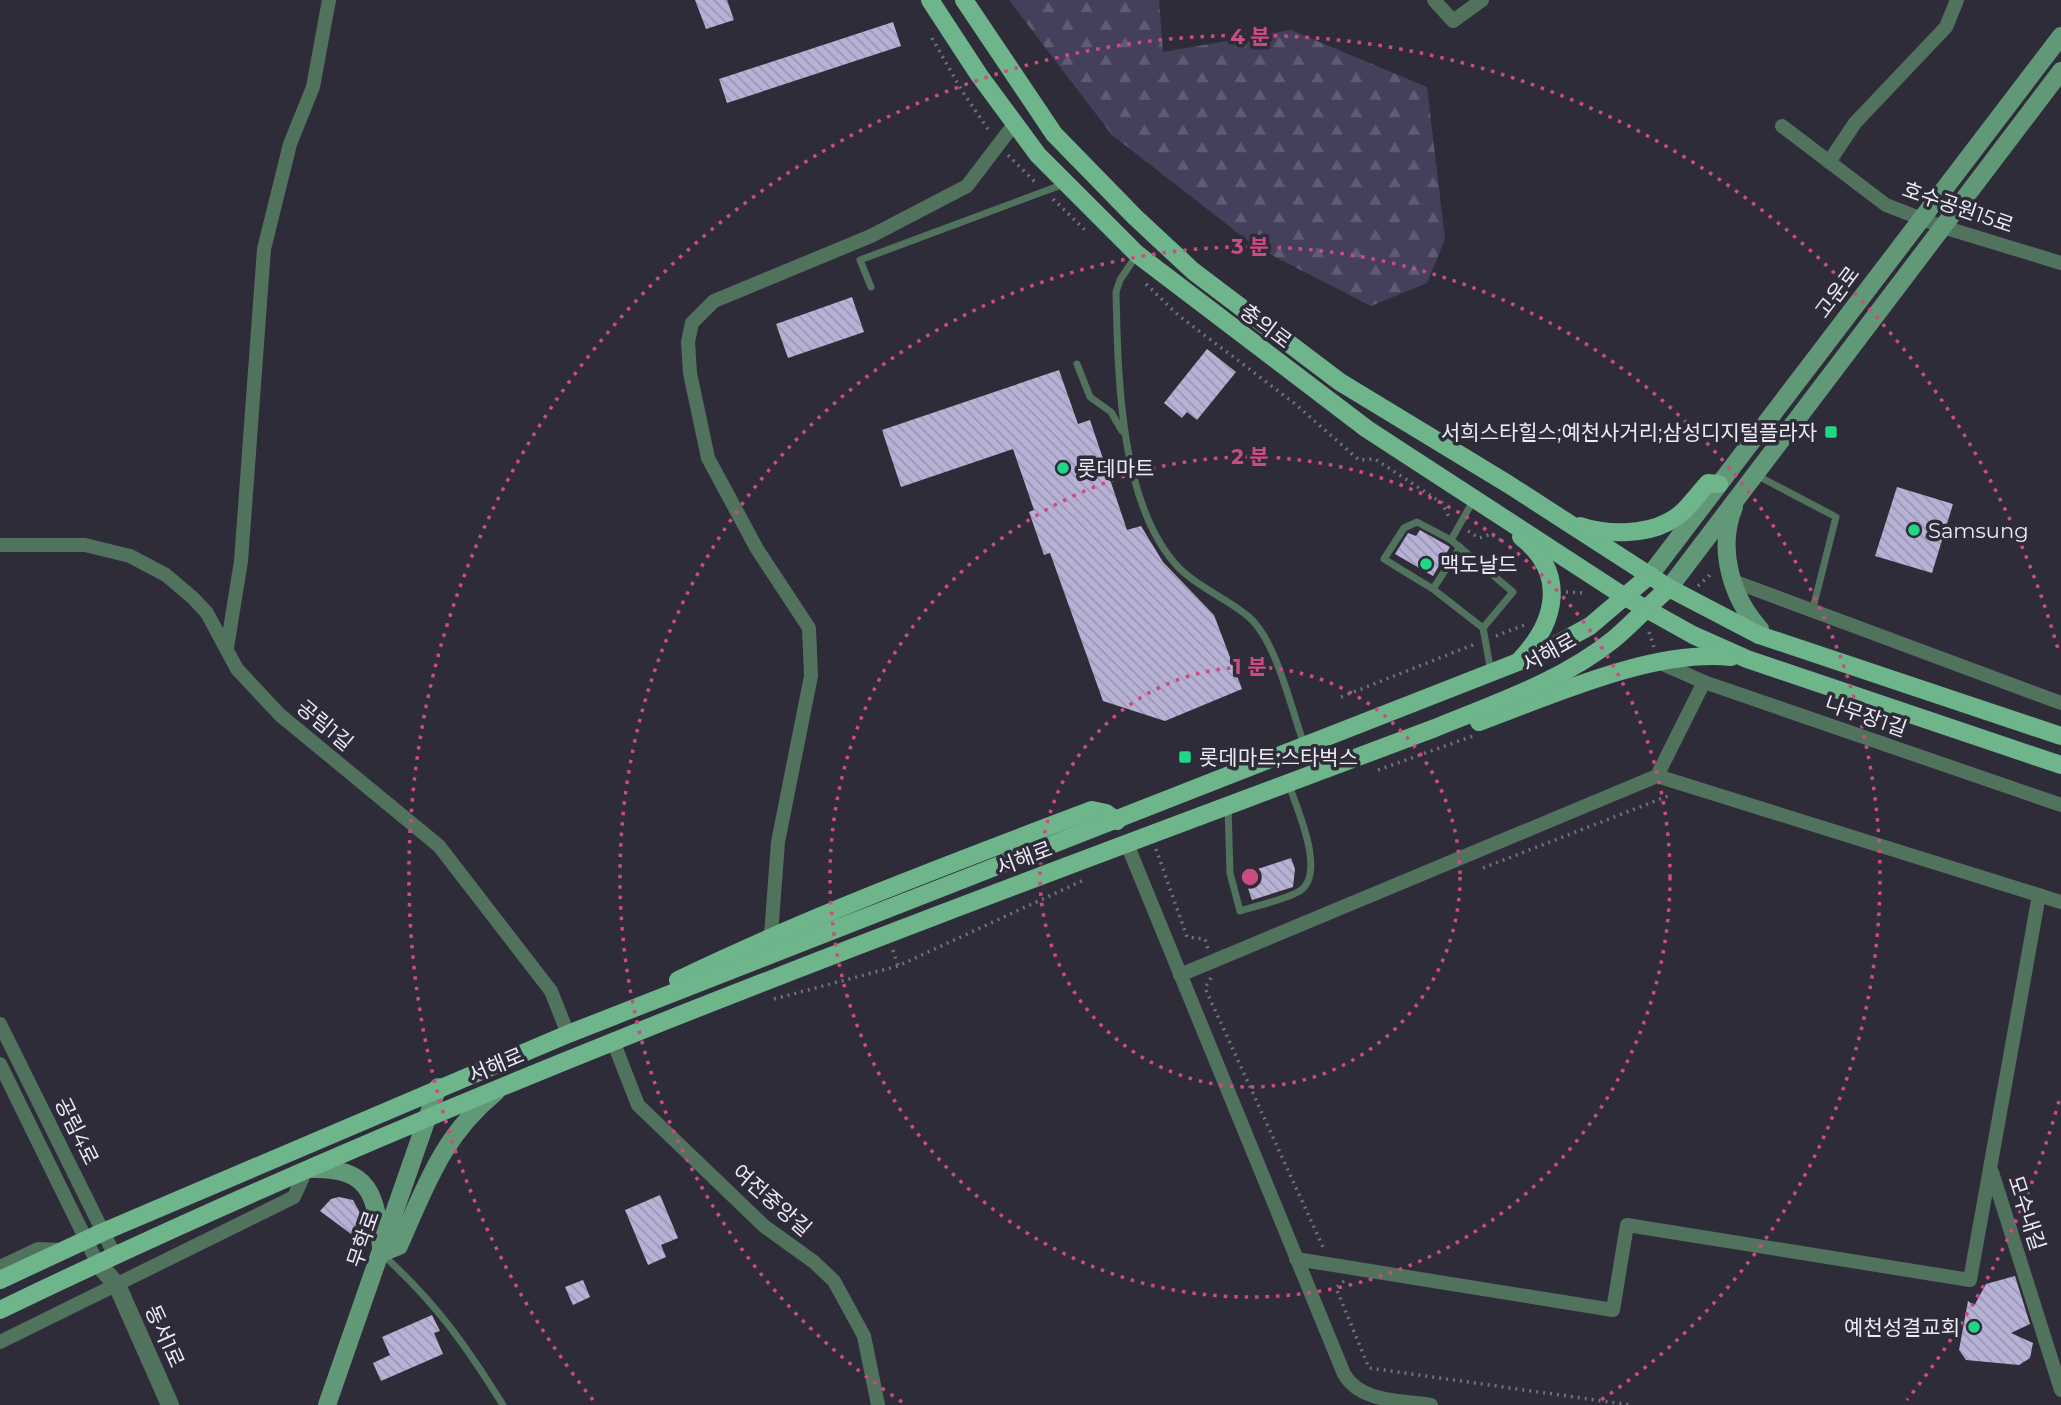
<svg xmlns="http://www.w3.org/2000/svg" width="2061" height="1405" font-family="Montserrat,'Noto Sans KR',sans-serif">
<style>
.forest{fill:url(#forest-firs)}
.building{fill:url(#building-back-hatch)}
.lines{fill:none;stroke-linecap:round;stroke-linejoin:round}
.path{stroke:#72707c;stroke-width:3.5;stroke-dasharray:2 5;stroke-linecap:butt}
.service{stroke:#51725d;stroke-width:7}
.minor{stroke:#51725d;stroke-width:14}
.tertiary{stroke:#51725d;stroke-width:18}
.secondary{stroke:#619877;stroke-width:18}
.primary{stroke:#6eb58b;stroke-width:18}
.ring{fill:none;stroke:#cc4c81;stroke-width:3.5;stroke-dasharray:3.5 7}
.poi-dot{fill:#1fd887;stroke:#2f2c3a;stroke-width:2.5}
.labels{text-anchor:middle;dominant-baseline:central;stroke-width:7;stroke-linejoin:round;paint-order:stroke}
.street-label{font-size:21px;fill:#ebe9f3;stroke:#2f2c3a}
.poi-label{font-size:21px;fill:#ebe9f3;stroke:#2f2c3a;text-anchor:start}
.centre{fill:#cc4c81;stroke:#2f2c3a;stroke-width:3.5}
.ring-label{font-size:21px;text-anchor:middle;font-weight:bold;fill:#cc4c81;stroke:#2f2c3a;stroke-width:7;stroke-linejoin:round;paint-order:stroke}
</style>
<defs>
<pattern id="forest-firs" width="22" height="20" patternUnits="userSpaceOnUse" patternTransform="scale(1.75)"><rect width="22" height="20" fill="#443f5a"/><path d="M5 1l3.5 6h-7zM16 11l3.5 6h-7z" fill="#5f5b72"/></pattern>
<pattern id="building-back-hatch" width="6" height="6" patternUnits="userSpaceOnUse" patternTransform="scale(1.75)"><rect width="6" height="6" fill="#b7b1d5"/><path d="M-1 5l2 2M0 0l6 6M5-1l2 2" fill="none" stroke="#9b96b2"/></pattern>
</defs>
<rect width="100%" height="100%" fill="#2f2c3a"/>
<path class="forest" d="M1009 0H1159L1163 52 1291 30 1427 87 1445 239 1427 283 1371 306 1256 247 1112 135Z"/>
<g class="building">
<path d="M695 0H727L734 20 706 29Z"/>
<path d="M893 22 901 46 727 103 719 79Z"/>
<path d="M852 297 864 332 788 358 776 324Z"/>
<path d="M1207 349 1236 372 1197 420 1187 412 1182 418 1164 403Z"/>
<path d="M1059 370 1078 424 1090 420 1127 530 1141 526 1163 562 1214 615 1242 689 1165 721 1103 701 1050 553 1044 555 1029 512 1034 510 1013 449 901 487 882 430Z"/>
<path d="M1897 487 1953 504 1932 573 1875 556Z"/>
<path d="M1420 530 1450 547 1433 576 1395 554 1408 533 1416 536Z"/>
<path d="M1291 858 1295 869 1293 887 1252 900 1243 874Z"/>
<path d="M660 1195 678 1238 661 1245 666 1257 648 1265 625 1210Z"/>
<path d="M339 1197 353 1200 360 1213 359 1220 351 1234 320 1211 331 1199Z"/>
<path d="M2015 1276 2030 1324 2011 1333 2033 1343 2030 1358 2019 1365 1966 1360 1959 1350 1968 1301 1974 1306 1986 1284Z"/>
<path d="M583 1280 590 1297 573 1305 565 1287Z"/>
<path d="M432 1315 440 1331 434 1333 443 1354 381 1381 373 1363 390 1355 382 1337Z"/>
</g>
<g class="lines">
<g class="path">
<path d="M932 38 962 91 990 132"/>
<path d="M1008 155 1037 184"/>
<path d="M1053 199 1085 230"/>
<path d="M1146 284 1178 315 1294 403 1359 460 1375 459 1442 503 1450 519"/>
<path d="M1468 531 1479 538 1491 534 1504 542"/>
<path d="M1698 586 1713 572"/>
<path d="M1566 592 1586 593"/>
<path d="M1649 632 1654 647"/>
<path d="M1496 636 1524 625"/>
<path d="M1341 697 1475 644"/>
<path d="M1378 770 1473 736"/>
<path d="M1156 849 1187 937 1205 939 1208 949"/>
<path d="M1483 868 1668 796"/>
<path d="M893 950 898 966"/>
<path d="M1211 978 1205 988 1323 1247"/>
<path d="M774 999 898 966 1086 879"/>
<path d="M1344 1281 1336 1288 1369 1368 1631 1405"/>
</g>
<g class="service">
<path d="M1136 256 1120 280 1116 292C1118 374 1119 505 1179 568 1199 588 1228 599 1249 617 1277 642 1291 709 1304 744"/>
<path d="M871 287 860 260 1064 184"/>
<path d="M1077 364 1090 397 1111 412 1122 431"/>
<path d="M1756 475 1836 517 1812 612"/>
<path d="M1417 522 1451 540 1513 592 1483 628 1433 589 1384 559 1404 528Z"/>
<path d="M1451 540 1473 501"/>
<path d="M1433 589 1460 547"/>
<path d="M1483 628 1491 672"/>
<path d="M1228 807 1230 873 1240 911C1258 905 1281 901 1298 892 1328 876 1297 809 1289 785"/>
<path d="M382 1254C435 1302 465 1344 503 1405"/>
</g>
<g class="minor">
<path d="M1434 0 1453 21 1482 0"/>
<path d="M1782 126 1886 205 1943 227 2061 263"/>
<path d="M1829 162 1855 123 1946 27 1957 0"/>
<path d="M0 545H85L130 556 166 575 193 598 207 613 237 669 280 715 439 846 551 991 568 1034"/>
<path d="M1733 581 2061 703"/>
<path d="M227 648 241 561 264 249 290 144 313 87 329 0"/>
<path d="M1658 662 1704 682 2061 805"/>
<path d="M1657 776 1704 682"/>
<path d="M1127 844 1344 1374C1361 1403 1401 1400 1431 1405"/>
<path d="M771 935 778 842 811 676 809 628 757 549 708 458 690 373 688 342 692 323 714 301 871 236 967 186 1015 123"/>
<path d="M1180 975 1657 776 2061 902"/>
<path d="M0 1024 115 1256"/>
<path d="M613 1041 638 1105 764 1226 814 1262 834 1281 864 1336 878 1405"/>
<path d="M0 1064 98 1264"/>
<path d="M1992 1172 2061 1390"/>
<path d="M1296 1259 1613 1310 1627 1225 1970 1280 2039 895"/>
<path d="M0 1267 38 1249 61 1250"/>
<path d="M0 1342 294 1197 307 1168"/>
</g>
<path class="tertiary" d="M98 1264 117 1285 170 1405"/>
<g class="secondary">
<path d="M1734 507C1717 548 1731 597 1760 629L1759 635"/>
<path d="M1650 575 2061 36"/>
<path d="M1669 588 2061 71"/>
<path d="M310 1169C370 1167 376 1194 381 1247"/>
<path d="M382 1253 399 1246C426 1185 443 1135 496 1092"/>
<path d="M327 1405 438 1087"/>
</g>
<g class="primary">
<path d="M930 0 979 75 1038 155 1137 254 1367 429 1625 597 1693 635 1747 659 2061 765"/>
<path d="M964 0 1054 134 1135 217 1193 271 1340 382 1508 484 1669 588 1759 635 2061 736"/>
<path d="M1580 526C1606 535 1644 535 1668 522 1685 514 1696 496 1708 483L1719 484"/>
<path d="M1520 660C1557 621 1567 573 1521 537"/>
<path d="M1479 722C1553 695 1653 649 1731 657"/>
<path d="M678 980C813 915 952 863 1092 810L1106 813 1117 821"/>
<path d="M0 1280 103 1232 568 1034 1541 653 1590 626 1650 575"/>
<path d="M0 1310C465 1085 952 910 1435 728 1496 703 1562 681 1614 639 1633 623 1650 604 1669 588"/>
</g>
</g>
<g class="ring">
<circle cx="1250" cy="877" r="210"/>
<circle cx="1250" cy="877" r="420"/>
<path d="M902 1402A630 630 0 1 1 1598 1402"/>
<path d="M2059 1101A840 840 0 0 1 1907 1400M593 1400A840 840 0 1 1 2059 653"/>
</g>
<g class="poi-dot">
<rect x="1824" y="425" width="14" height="14" rx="3.5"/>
<circle cx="1063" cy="468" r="7"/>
<circle cx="1914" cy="530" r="7"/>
<circle cx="1426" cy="564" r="7"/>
<rect x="1178" y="750" width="14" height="14" rx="3.5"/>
<circle cx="1974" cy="1327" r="7"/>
</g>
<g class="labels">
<g class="street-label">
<text transform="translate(1958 207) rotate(19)">호수공원15로</text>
<text transform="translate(1837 292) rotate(-53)">고운로</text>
<text transform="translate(1266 326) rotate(37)">충의로</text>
<text transform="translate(1549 652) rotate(-29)">서해로</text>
<text transform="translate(1866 716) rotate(19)">나무장1길</text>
<text transform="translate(325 725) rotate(40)">공림1길</text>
<text transform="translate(1024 858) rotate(-21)">서해로</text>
<text transform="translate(496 1065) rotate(-23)">서해로</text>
<text transform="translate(77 1131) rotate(64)">공림4로</text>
<text transform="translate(772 1200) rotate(41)">여전중앙길</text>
<text transform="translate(2027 1213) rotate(72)">모수내길</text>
<text transform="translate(363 1239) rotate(-71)">무학로</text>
<text transform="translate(165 1336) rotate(66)">동서1로</text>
</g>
<g class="poi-label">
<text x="1817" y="432" text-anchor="end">서희스타힐스;예천사거리;삼성디지털플라자</text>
<text x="1077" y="468">롯데마트</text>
<text x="1928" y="530">Samsung</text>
<text x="1440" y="564">맥도날드</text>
<text x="1199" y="757">롯데마트;스타벅스</text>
<text x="1960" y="1327" text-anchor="end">예천성결교회</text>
</g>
</g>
<circle cx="1250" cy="877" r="10" class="centre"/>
<g class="ring-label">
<text x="1250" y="44">4 분</text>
<text x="1250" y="254">3 분</text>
<text x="1250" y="464">2 분</text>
<text x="1250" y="674">1 분</text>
</g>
</svg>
